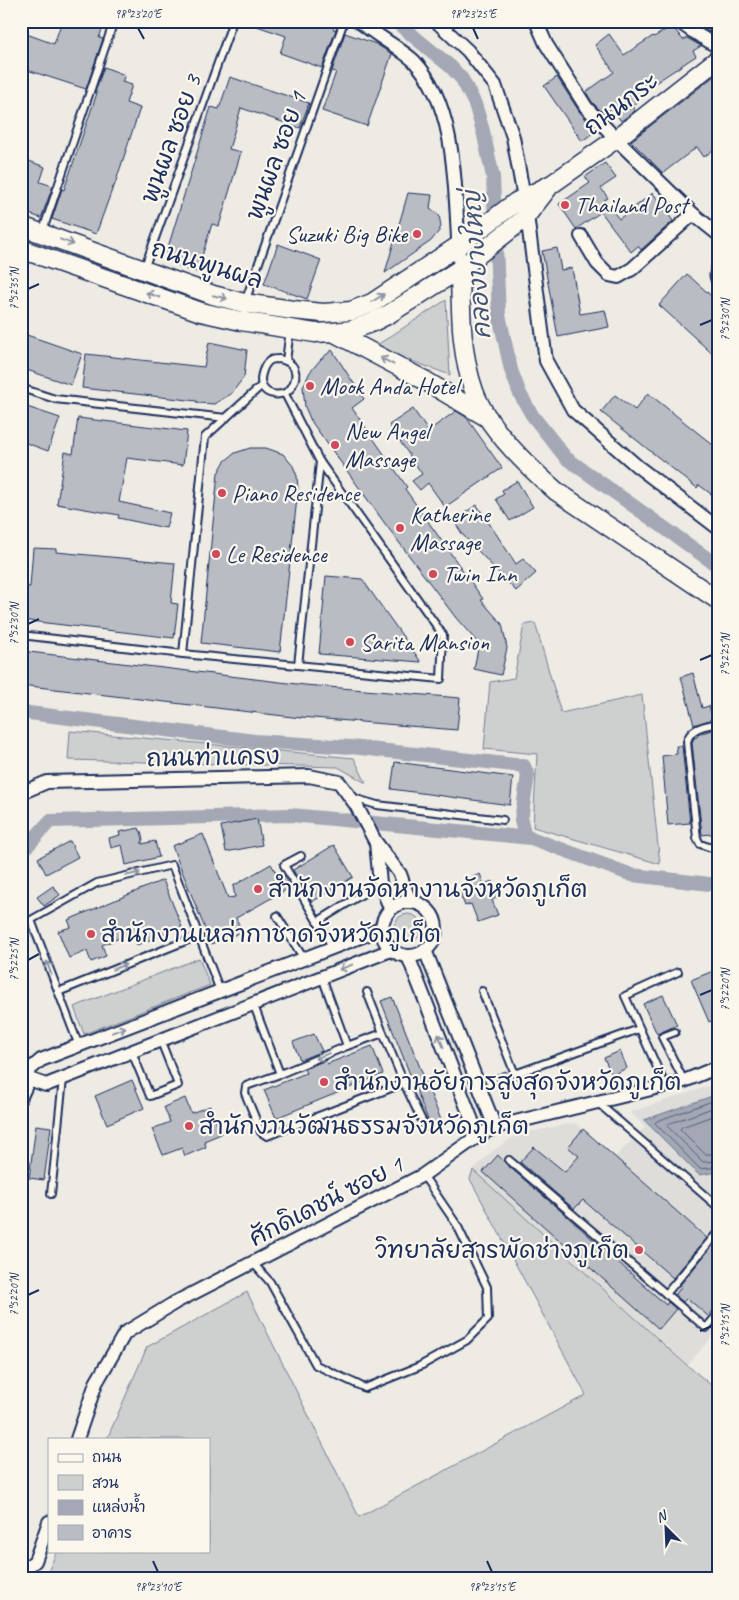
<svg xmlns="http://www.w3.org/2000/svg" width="739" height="1600" font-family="Caveat,'Playpen Sans Thai',sans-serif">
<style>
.built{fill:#deddda}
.green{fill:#cecfcf;stroke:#747f96}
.water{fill:#a3a8b4;stroke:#6d7892}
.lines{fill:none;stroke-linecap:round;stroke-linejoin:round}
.shore{stroke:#515f80;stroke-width:1}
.canal{stroke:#a3a8b4;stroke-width:14}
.building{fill:#b9bcc3;stroke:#1b2f5e}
.lane-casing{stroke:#1b2f5e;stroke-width:10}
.street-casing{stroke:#1b2f5e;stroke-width:16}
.secondary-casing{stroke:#1b2f5e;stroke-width:21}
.lane{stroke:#fbf7ec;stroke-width:6}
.street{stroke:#fbf7ec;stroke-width:12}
.secondary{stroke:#fbf7ec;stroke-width:18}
.oneway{stroke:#8b93a5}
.ticks{fill:none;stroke:#1b2f5e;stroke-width:2}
.poi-dot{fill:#d1495b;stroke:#fbf7ec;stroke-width:2}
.labels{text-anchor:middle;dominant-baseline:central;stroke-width:4.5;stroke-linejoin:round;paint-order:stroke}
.street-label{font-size:24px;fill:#1b2f5e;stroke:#fbf7ec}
.poi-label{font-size:24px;fill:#1b2f5e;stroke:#fbf7ec;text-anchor:start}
.water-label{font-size:25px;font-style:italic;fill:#445378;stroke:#fbf7ec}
.neatline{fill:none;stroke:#1b2f5e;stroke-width:2}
.ticks-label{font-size:12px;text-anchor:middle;fill:#1b2f5e}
</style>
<rect width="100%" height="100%" fill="#eeebe4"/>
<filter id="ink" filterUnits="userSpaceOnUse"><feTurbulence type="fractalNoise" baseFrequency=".02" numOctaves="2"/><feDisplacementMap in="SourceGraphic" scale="10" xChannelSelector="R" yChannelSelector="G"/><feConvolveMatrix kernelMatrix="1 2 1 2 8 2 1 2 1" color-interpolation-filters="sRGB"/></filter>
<g filter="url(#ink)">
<path class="built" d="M718 1083V1329L688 1365 473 1170 491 1152 518 1134 575 1123 615 1157 645 1127 630 1112Z"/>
<g class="green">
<path d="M446 300 450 375 374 347Z"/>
<path d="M535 623 561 713 642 695 660 864 533 827 537 754 484 749 490 682 514 678 524 625Z"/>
<path d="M70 731 354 758 366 783 338 767 68 760Z"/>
<circle cx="408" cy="928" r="14"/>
<path d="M199 958 210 985 84 1034 74 1007Z"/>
<path d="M473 1170 681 1360 718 1391V1579H45L57 1551H209V1439H107L147 1347 247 1292 359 1517 586 1395 470 1179Z"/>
</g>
<path class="water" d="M718 1094V1172L699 1175 644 1120Z"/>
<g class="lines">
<g class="shore">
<path d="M718 1099 657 1121 655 1123 700 1169 718 1167"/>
<path d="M718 1106 668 1124 667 1126 703 1162 718 1161"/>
<path d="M718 1114 682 1127 680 1129 705 1154H718"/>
</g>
<g class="canal">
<path d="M395 21 451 67 462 79 475 104 483 131 493 177 499 315 511 370 520 394 532 415 566 458 718 566"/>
<path d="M21 712 255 741 351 747 524 766 528 775 521 820 525 837"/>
<path d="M21 853 50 821 291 815 531 838 632 875 718 885"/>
</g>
</g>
<g class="building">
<path d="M62 21H105L99 38 103 39 86 89 21 68V32L54 44Z"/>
<path d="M249 21H336L333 29 336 30 322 68 280 53 286 36 248 23Z"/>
<path d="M714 21H718V35L716 36 703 28Z"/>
<path d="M672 26 683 40 687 38 701 46 693 51 696 56 646 89 649 92 632 106 635 111 621 121 612 108 604 114 592 102 586 92 614 72 595 45 609 34 624 55 653 36 654 37Z"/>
<path d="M345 33 376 44 392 54 367 126 322 111 336 72 332 71Z"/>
<path d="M104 67 125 75 122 82 132 85 126 103 140 108 114 187H113L96 234 52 219 62 189 64 190 97 93 95 92Z"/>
<path d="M718 73V146L704 157 697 147 663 173 631 141Z"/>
<path d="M230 77 309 103 300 128 241 108 229 149 241 152 219 226 212 224 197 272 179 267 182 259 166 254 211 107 219 109Z"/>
<path d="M557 77 579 111 596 131 582 141 544 86Z"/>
<path d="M21 158 45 167 40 182 53 186 41 218 21 211Z"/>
<path d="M605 163 616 178 601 188 608 198 604 200 619 219 653 193 673 221 641 250 638 246 631 252 601 212 576 229 559 204 590 183 585 177Z"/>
<path d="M408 193 432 195 430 208 439 215 441 226 439 231 431 241 385 273Z"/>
<path d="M278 244 321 260 307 299 264 284Z"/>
<path d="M557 248 561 270 572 268 580 314 605 310 609 327 558 337 542 251Z"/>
<path d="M687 274 718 302V359L659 305Z"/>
<path d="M21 333 82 354 71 385 21 368Z"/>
<path d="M209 342 247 350 244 377 231 394 214 404 197 403V401L82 388 86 354 204 367Z"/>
<path d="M332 350 364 399 352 408 407 487 405 489 483 599 481 600 502 624 507 648 501 675 474 669 479 644 456 618 386 525 311 421 305 407 303 387 310 372 321 359Z"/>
<path d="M648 393 718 449V499L699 485 697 488 601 412 615 395 635 410Z"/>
<path d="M21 405 60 418 48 451 21 441Z"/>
<path d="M413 409 428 431 456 411 466 417 502 468 445 507 428 483 420 490 412 481 422 474 389 425Z"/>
<path d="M78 418 187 431 183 465 127 458 119 502 170 513 166 528 118 518 119 515 57 504 65 452 73 454Z"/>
<path d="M250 448H266L283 454 293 466 297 476 298 489 280 652 201 643 218 473 225 461 235 453Z"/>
<path d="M517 481 533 507 510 521 496 499 504 494 502 490Z"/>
<path d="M477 505 516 564 523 559 536 573 516 591 463 535 453 520Z"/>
<path d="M33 548 56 549V552L175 563 171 603 178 604 174 638 21 620V586L30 587Z"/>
<path d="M326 576 362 579 421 662 319 654Z"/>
<path d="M21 651 305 685 460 698 457 730 301 717V718L21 685Z"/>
<path d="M693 673 702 708 709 706 713 719 694 725 681 677Z"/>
<path d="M716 729 718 736V833L702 835 692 743 694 738 697 737 698 734Z"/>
<path d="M676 746H682L690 823 668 825 662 756 677 754Z"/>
<path d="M395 762 513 777 510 805 391 789Z"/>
<path d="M257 819 262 845 226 852 221 826Z"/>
<path d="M139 828 140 831H141L143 840 142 841V844L155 841 159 857 126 865 122 845 111 848 109 838 120 835 119 832Z"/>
<path d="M203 834 228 898 235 897 233 886 271 864 279 878 284 875 291 887 236 918 242 932 211 944 172 846Z"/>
<path d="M70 841 78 857 46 874 38 858Z"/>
<path d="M334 845 353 877 312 902 293 870Z"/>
<path d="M480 874 484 884 492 881 498 897 492 900 498 915 478 922 471 904 465 906 459 891 469 887 466 880Z"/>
<path d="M163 880 182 927 137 945 132 933 102 945 106 956 91 962 87 951 69 958 58 931 71 927 68 920Z"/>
<path d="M53 886 60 895 44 906 37 897Z"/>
<path d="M718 969V1018L709 1022 691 980Z"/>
<path d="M663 995 677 1025 657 1034 643 1004Z"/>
<path d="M392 997 441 1120 430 1125 381 1001Z"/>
<path d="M314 1034 322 1051 300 1060 293 1042Z"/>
<path d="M372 1046 383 1074 276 1118 264 1090 306 1073 304 1069 326 1060 327 1064Z"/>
<path d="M620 1051 627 1068 612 1075 604 1058Z"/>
<path d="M506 1071 512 1087 501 1091 495 1075Z"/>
<path d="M132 1080 144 1108 107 1124 95 1096Z"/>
<path d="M185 1098 191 1113 210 1106 221 1134 204 1141 206 1147 185 1156 182 1148 163 1155 152 1129 170 1122 164 1107Z"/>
<path d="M36 1125 51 1127 44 1180 29 1178Z"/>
<path d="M583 1129 707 1238 673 1278 583 1200 574 1209 520 1162 534 1147 565 1172 579 1156 568 1147Z"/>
<path d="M498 1155 506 1164 568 1217 666 1305 668 1302 676 1309 659 1329 483 1172Z"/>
<path d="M714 1244 718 1247V1305L708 1316 687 1298 683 1302 675 1295 682 1286 680 1285Z"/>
</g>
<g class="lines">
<g class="lane-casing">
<g id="lane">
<path d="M42 233 114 21"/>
<path d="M718 263C712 271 712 278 718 286"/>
<path d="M144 269 233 21"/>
<path d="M245 302 344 21"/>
<path d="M279 359C295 362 300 373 291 388 284 397 266 397 262 385 259 378 264 363 271 360 273 359 277 359 279 359Z"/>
<path d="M286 361 290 330"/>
<path d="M21 388 55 399 226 418"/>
<path d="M21 635 183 654 441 679 443 635 320 462 285 394"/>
<path d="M183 654 205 437 262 385"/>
<path d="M298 665 320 462"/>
<path d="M718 723C705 726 690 727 687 742L697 838 700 844 718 850"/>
<path d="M353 798 377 805 503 820"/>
<path d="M301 856 284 865 333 948"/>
<path d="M277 916 304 959"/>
<path d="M317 922 380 883"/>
<path d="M482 991 515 1074 639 1029"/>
<path d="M58 992 198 936"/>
<path d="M367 992 383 1033"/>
<path d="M253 1003 280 1074 347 1046 322 977"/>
<path d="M675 1032 662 1037 684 1081"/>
<path d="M79 1046 31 920 97 883 172 865 220 991"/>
<path d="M347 1046 383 1033 404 1083"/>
<path d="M131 1050 150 1096 178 1085 160 1039"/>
<path d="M280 1074 246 1086 245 1093 261 1132 267 1136 404 1083 425 1127"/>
<path d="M665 1085 625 996 678 972"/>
<path d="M21 1103 32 1080"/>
<path d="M598 1103 718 1207"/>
<path d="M509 1160 706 1328 718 1314"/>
<path d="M51 1194 63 1079"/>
<path d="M253 1263 270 1282 316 1365 365 1388 420 1366 467 1340 488 1319 487 1287 457 1225 423 1175"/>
<path d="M666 1294 718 1232"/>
</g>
</g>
<g class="street-casing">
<g id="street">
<path d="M358 21C371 30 383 39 396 47 402 52 409 56 414 61 461 110 454 205 460 269"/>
<path d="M436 21 468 51 495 85 513 137 524 198"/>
<path d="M536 21 546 44 586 107 621 144 693 214 718 234"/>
<path d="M678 21 692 31 718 47"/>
<path d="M527 215 546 361 573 410 637 466 718 528"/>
<path d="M581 236 597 263 609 275 618 277 632 269 693 214"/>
<path d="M21 793 47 782 309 776 339 782 356 805 375 841 400 874 410 902"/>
<path d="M376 843 380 883 390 908"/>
<circle cx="409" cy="929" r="27"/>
<path d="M425 950 495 1127"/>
<path d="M408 956 478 1136"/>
<path d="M21 1073 32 1080 46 1085 391 950"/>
<path d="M27 1077 28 1071 41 1060 381 929"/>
<path d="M77 1439 96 1383 125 1333 176 1302 423 1175 478 1136 495 1127 684 1081 718 1067"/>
<path d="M21 1572 35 1561 49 1522"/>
</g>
</g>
<g class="secondary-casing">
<g id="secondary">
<path d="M21 226 213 295 244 303 293 310 323 313 351 311 372 303 458 246 516 202 552 184 616 139 718 59"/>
<path d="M21 249 201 312 241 321 315 333 333 332 352 330 373 322 389 314 460 269 520 222 527 215 548 188"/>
<path d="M460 269C461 309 460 352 474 391 487 428 527 466 556 491L718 600"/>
<path d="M333 332 424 380 488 418"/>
</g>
</g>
<use href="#lane" class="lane"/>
<use href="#street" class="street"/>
<use href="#secondary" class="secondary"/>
</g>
<defs><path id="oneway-shaft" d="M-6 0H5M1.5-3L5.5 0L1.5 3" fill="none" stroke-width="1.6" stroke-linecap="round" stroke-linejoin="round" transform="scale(1.25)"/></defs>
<g class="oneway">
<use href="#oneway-shaft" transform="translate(67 242) rotate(20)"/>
<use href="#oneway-shaft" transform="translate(153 295) rotate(-161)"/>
<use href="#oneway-shaft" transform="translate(220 297) rotate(14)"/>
<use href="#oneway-shaft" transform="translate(378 298) rotate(-32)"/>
<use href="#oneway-shaft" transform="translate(387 361) rotate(-152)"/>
<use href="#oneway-shaft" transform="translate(133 874) rotate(-13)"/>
<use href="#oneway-shaft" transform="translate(119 967) rotate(-22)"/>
<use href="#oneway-shaft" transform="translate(346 967) rotate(159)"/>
<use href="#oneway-shaft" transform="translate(49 968) rotate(-110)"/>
<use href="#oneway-shaft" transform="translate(119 1030) rotate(-21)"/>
<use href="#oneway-shaft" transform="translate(441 1041) rotate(-111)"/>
<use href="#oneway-shaft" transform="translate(322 1056) rotate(158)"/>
</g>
</g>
<path class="ticks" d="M138 28 144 39M473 28 478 39M28 289 39 284M700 325 712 320M28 624 39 619M700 660 712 655M28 960 39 954M700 995 712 990M28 1295 39 1290M700 1331 712 1326M153 1561 158 1572M487 1561 492 1572"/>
<g class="poi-dot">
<circle cx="565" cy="205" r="5"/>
<circle cx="417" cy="234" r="5"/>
<circle cx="310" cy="386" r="5"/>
<circle cx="335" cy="445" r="5"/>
<circle cx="222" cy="493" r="5"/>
<circle cx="400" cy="528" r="5"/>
<circle cx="216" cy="554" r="5"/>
<circle cx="433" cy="574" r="5"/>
<circle cx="350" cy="642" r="5"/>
<circle cx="258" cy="889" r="5"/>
<circle cx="91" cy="934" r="5"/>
<circle cx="324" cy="1082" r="5"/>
<circle cx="189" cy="1126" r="5"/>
<circle cx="639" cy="1250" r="5"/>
</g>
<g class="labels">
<g class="street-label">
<text transform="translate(621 104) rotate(-37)">ถนนกระ</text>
<text transform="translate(171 139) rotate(-70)">พูนผล ซอย 3</text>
<text transform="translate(276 156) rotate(-70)">พูนผล ซอย 1</text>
<text transform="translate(207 264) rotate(17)">ถนนพูนผล</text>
<text transform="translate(213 757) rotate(-1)">ถนนท่าแครง</text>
<text transform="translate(326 1201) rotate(-27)">ศักดิเดชน์ ซอย 1</text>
</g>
<g class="poi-label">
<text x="575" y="205">Thailand Post</text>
<text x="407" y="234" text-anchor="end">Suzuki Big Bike</text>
<text x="320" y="386">Mook Anda Hotel</text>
<text x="345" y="431">New Angel<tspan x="345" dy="28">Massage</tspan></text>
<text x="232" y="493">Piano Residence</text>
<text x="410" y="514">Katherine<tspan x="410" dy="28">Massage</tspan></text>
<text x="226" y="554">Le Residence</text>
<text x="443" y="574">Twin Inn</text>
<text x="360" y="642">Sarita Mansion</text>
<text x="268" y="889">สำนักงานจัดหางานจังหวัดภูเก็ต</text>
<text x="101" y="934">สำนักงานเหล่ากาชาดจังหวัดภูเก็ต</text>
<text x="334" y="1082">สำนักงานอัยการสูงสุดจังหวัดภูเก็ต</text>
<text x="199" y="1126">สำนักงานวัฒนธรรมจังหวัดภูเก็ต</text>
<text x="629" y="1250" text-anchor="end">วิทยาลัยสารพัดช่างภูเก็ต</text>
</g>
<g class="water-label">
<text transform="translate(477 265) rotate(-94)">คลองบางใหญ่</text>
</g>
</g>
<rect width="739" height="1600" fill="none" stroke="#fbf7ec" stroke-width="55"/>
<rect x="48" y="1438" width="162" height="115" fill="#fbf7ec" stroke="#a1a7b3"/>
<rect x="58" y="1454" width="25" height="8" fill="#fbf7ec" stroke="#a1a7b3"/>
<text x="92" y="1462" font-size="15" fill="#1b2f5e">ถนน</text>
<rect x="58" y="1475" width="25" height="15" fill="#cecfcf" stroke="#a1a7b3"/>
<text x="92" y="1488" font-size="15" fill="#1b2f5e">สวน</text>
<rect x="58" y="1500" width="25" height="15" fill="#a3a8b4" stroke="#a1a7b3"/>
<text x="92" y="1512" font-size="15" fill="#1b2f5e">แหล่งน้ำ</text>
<rect x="58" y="1525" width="25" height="15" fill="#b9bcc3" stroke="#a1a7b3"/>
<text x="92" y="1538" font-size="15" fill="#1b2f5e">อาคาร</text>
<g transform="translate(666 1528) rotate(336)" stroke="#fbf7ec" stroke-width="4" paint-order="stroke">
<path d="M0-4L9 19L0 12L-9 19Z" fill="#1b2f5e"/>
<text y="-8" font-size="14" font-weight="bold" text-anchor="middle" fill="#1b2f5e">N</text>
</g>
<rect x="28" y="28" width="684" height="1544" class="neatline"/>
<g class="ticks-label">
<text x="138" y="18">98°23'20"E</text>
<text x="473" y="18">98°23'25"E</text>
<text transform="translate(14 289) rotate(-90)" y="4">7°52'35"N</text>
<text transform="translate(725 320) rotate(-90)" y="4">7°52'30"N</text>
<text transform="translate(14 624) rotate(-90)" y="4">7°52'30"N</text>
<text transform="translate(725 655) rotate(-90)" y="4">7°52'25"N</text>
<text transform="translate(14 960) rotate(-90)" y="4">7°52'25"N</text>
<text transform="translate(725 990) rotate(-90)" y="4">7°52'20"N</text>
<text transform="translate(14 1295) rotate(-90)" y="4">7°52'20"N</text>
<text transform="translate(725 1326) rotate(-90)" y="4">7°52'15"N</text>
<text x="158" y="1591">98°23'10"E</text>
<text x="492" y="1591">98°23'15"E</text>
</g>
</svg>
